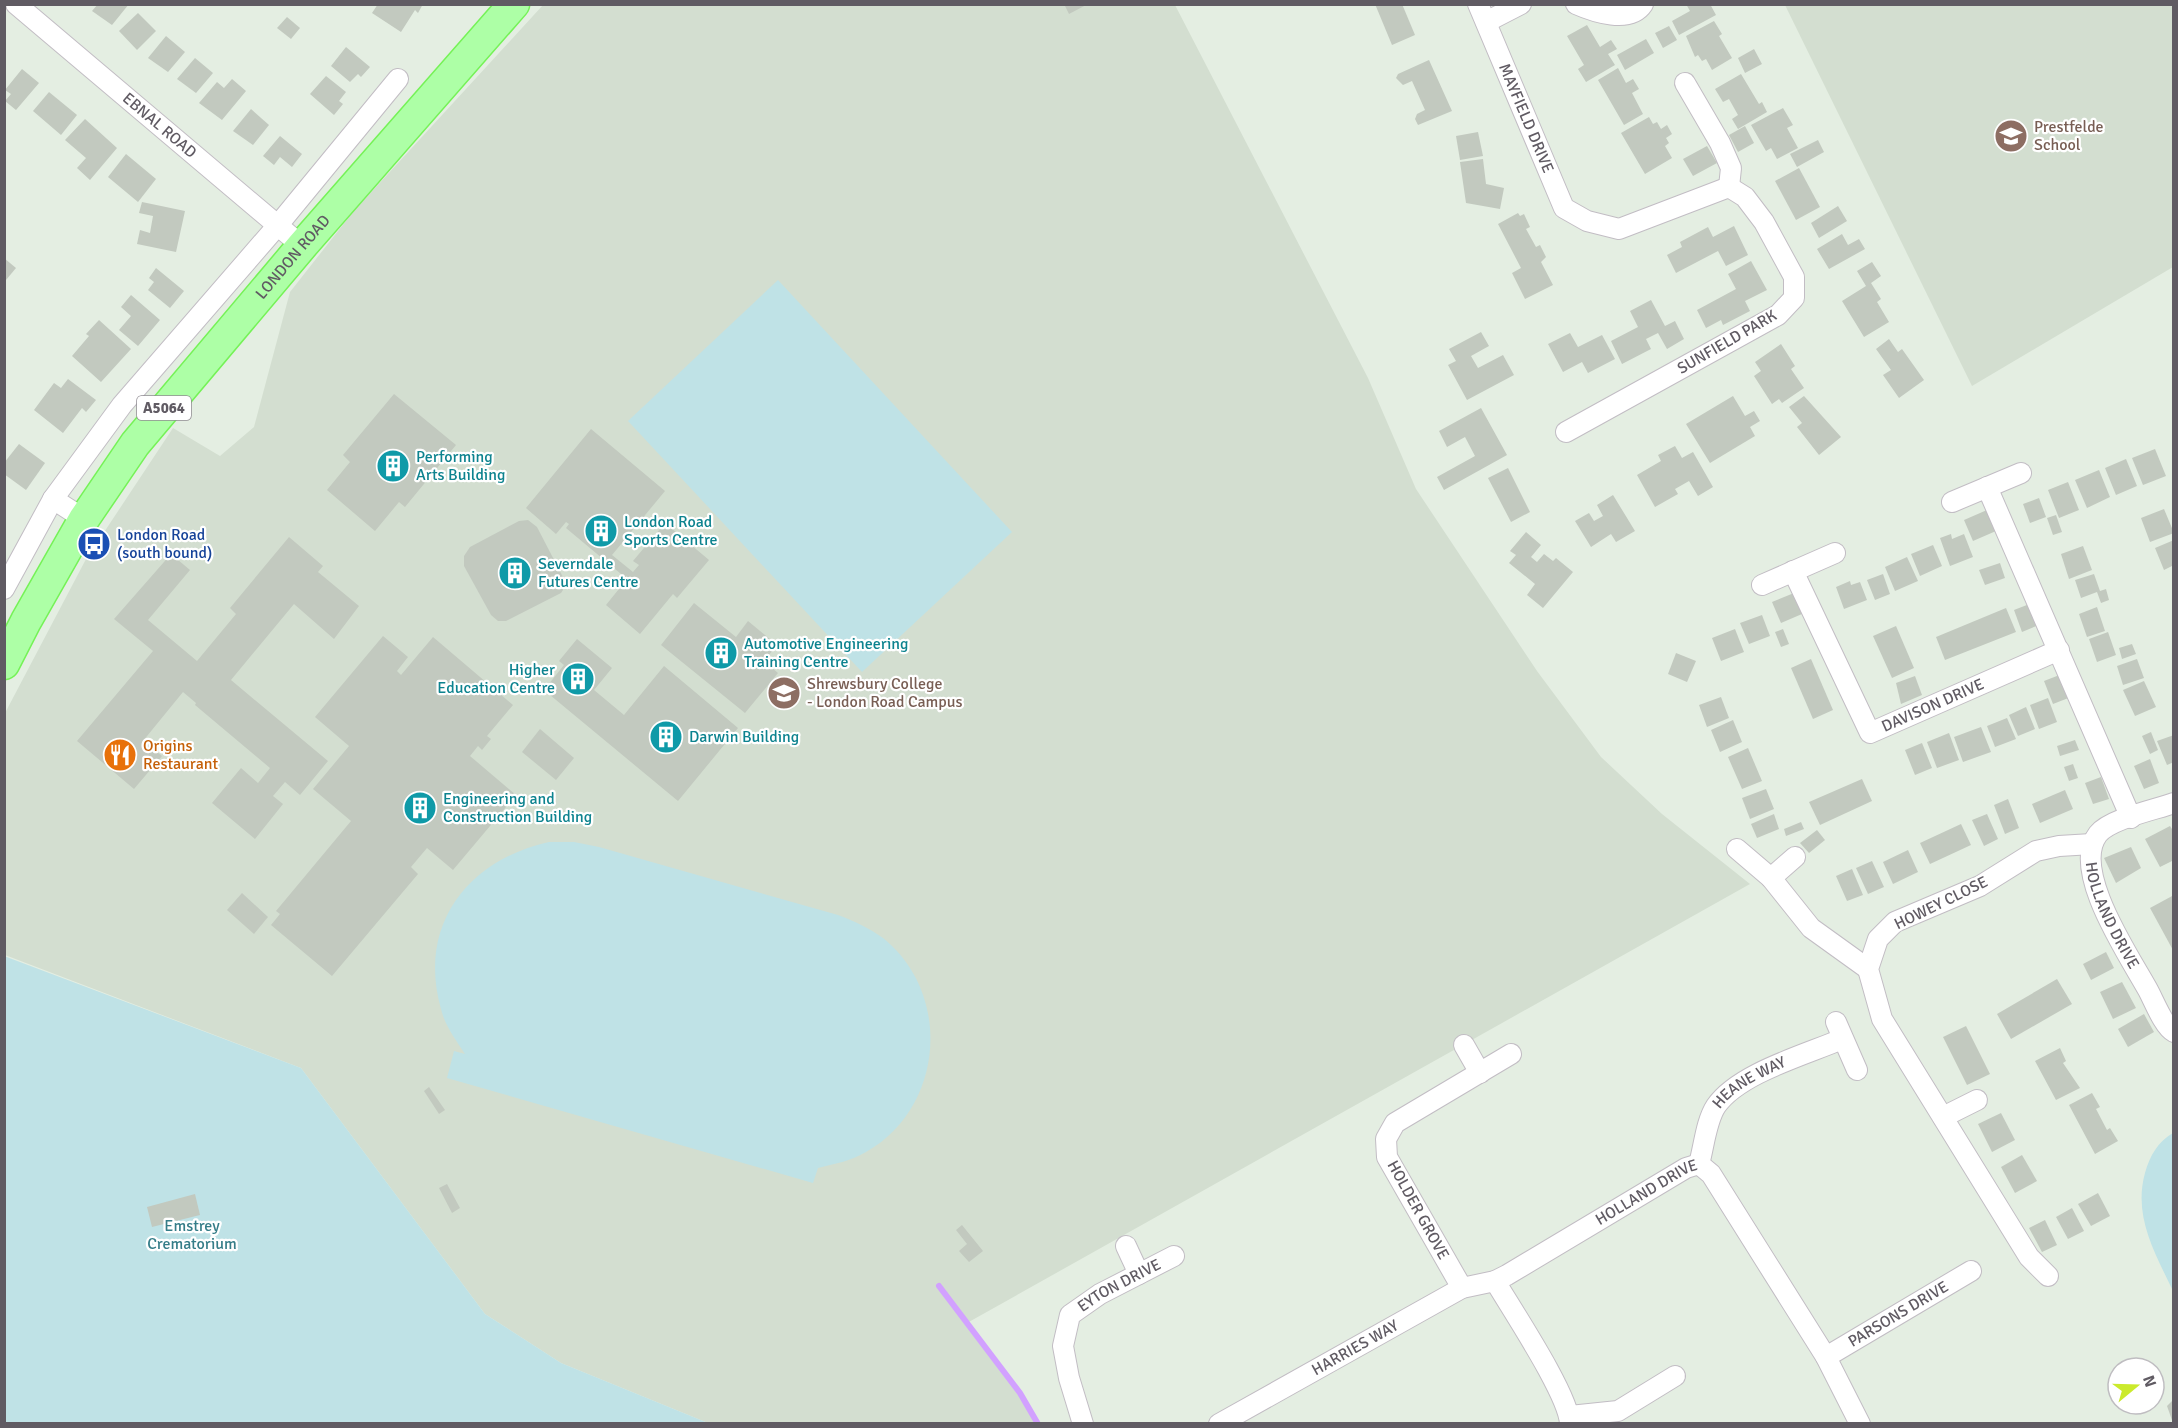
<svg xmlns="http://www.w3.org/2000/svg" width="2178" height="1428" font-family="Signika,sans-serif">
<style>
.education{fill:#d3ded0}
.green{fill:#bfe2e6}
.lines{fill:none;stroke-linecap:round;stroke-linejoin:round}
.stream{stroke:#d2a1ff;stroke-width:6}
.building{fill:#c2c9bf}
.minor-casing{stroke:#c2bdc4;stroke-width:22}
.primary-casing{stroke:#75f257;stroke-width:33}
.minor{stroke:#fff;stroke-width:20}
.primary{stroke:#adffa6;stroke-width:30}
.labels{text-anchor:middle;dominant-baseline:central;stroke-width:4.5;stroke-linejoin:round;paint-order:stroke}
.shield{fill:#fff;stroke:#908c92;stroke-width:1.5}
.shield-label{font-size:15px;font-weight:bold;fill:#605b63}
.street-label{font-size:16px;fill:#605b63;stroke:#fff}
.education-label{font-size:16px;fill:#785e54;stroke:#fff;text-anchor:start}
.culture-label{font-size:16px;fill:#0d838f;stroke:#fff;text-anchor:start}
.transit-label{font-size:16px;fill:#164399;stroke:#fff;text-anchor:start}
.food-label{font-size:16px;fill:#c56008;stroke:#fff;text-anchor:start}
.park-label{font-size:16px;fill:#357d88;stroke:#fff}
</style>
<rect width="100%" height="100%" fill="#e4eee2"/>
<g class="education">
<path d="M543 5H1175L1368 378 1416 489 1537 671 1601 757 1662 814 1750 884 967 1323 1020 1393 1038 1423H708L561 1363 485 1314 301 1068 5 955 4 715 85 561 173 428 220 456 254 427 290 292 353 212Z"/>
<path d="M1785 5H2173V267L1972 386Z"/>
</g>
<g class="green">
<path d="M778 280 1012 532 862 672 628 421Z"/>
<path d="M549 842H574L599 847 838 915C854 921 869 928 883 938 953 994 944 1108 866 1152 851 1161 834 1164 818 1168L813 1183 447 1078 454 1051 465 1054C456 1040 445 1026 441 1009 417 925 468 860 549 842Z"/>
<path d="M4 956 301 1068 485 1314 561 1363 708 1423H5Z"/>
<path d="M2173 1133V1291C2155 1253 2133 1216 2145 1173 2150 1155 2158 1142 2173 1133Z"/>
</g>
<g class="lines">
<path class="stream" d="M939 1286 1020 1393 1038 1424"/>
</g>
<g class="building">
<path d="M98 4H129L112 25 92 11Z"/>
<path d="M378 4H423L418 13 415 10 401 32 372 13Z"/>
<path d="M1064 4H1088L1069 14Z"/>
<path d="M1375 4H1402L1415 35 1392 45Z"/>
<path d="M1686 4H1710L1716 15 1679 35 1672 21 1690 11Z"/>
<path d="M138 13 156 31 137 50 119 31Z"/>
<path d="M287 17 300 28 291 39 277 28Z"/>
<path d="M1714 21 1722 34 1719 36 1732 58 1712 70 1706 59 1702 61 1698 55 1695 57 1686 36Z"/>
<path d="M1587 25 1600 47 1611 40 1617 49 1608 54 1615 65 1586 82 1578 69 1584 65 1567 36Z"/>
<path d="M1669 26 1677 40 1663 48 1655 33Z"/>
<path d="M166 36 185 52 168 72 148 58Z"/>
<path d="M1646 39 1654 53 1625 70 1617 55Z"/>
<path d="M346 47 370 67 361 77 358 74 350 82 331 66Z"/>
<path d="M1754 49 1762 64 1745 73 1738 58Z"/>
<path d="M195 58 213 73 196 93 177 79Z"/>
<path d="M1429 60 1452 111 1418 125 1415 119 1417 114 1425 110 1412 81 1403 85 1396 78 1398 74Z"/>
<path d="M1618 68 1626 83 1633 79 1639 89 1632 93 1643 114 1624 125 1598 80Z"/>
<path d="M22 69 39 83 16 110 5 101 11 94 5 90Z"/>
<path d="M1741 74 1759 104 1762 102 1767 112 1738 129 1732 119 1738 115 1729 99 1723 102 1715 89Z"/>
<path d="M326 76 346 92 339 101 343 104 334 115 310 94Z"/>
<path d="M232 79 246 91 222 120 199 103 217 82 224 88Z"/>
<path d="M49 92 77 115 61 135 33 111Z"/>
<path d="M1783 108 1793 125 1787 128 1798 148 1777 159 1771 148 1766 151 1751 125Z"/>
<path d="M251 109 269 125 253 145 233 131Z"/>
<path d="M1649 117 1653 124 1657 122 1661 129 1667 125 1672 134 1666 138 1669 143 1665 146 1672 158 1645 174 1621 133Z"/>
<path d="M85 119 117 148 90 180 77 168 86 158 65 140Z"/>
<path d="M1745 126 1754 143 1738 152 1729 135Z"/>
<path d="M1478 132 1483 156 1460 160 1456 136Z"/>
<path d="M280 136 302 154 292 167 280 157 274 165 263 156Z"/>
<path d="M1818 140 1824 152 1797 167 1790 154Z"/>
<path d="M1707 146 1717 163 1693 176 1683 159Z"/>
<path d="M126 154 156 179 138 202 108 177Z"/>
<path d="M1483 159 1486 184 1504 188 1500 209 1466 203 1460 162Z"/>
<path d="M1799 168 1820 207 1796 220 1775 181Z"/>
<path d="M142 202 185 211 176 252 137 244 140 230 150 233 153 216 139 213Z"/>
<path d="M1838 206 1847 221 1819 238 1811 223Z"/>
<path d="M1518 213 1520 216 1524 214 1530 227 1526 229 1536 247 1540 245 1546 257 1541 262 1553 285 1525 299 1512 273 1521 268 1498 224Z"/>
<path d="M1734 226 1748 255 1726 266 1718 251 1676 273 1667 255 1682 247 1680 242 1708 227 1713 237Z"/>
<path d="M1842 234 1848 245 1859 239 1865 249 1829 269 1817 249Z"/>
<path d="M4 258 16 268 6 280 4 279Z"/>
<path d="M1751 261 1767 290 1745 301 1750 311 1723 325 1721 320 1706 328 1697 310 1736 289 1728 274Z"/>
<path d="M1872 262 1881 276 1871 283 1881 299 1877 302 1889 322 1864 337 1842 301 1866 286 1857 271Z"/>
<path d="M156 268 184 291 170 308 148 290 154 282 149 278Z"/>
<path d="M131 295 160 320 138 346 119 330 131 316 121 307Z"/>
<path d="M1651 300 1665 326 1675 321 1684 339 1667 349 1658 333 1646 339 1651 349 1622 364 1611 341 1638 327 1630 311Z"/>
<path d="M99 320 131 349 101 382 72 356 89 336 86 334Z"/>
<path d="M1481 332 1489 346 1471 356 1478 368 1503 355 1514 375 1467 400 1448 365 1456 361 1449 349Z"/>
<path d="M1570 333 1578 347 1602 335 1615 359 1588 373 1582 362 1563 372 1548 344Z"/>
<path d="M1889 339 1898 352 1902 349 1924 380 1899 398 1883 375 1891 370 1876 349Z"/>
<path d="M1781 344 1795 366 1791 369 1804 388 1782 403 1779 399 1772 404 1754 376 1761 371 1755 362Z"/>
<path d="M68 379 96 400 86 412 82 408 63 433 34 410 54 383 61 388Z"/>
<path d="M394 394 456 445 405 507 399 502 375 531 327 490 350 462 343 455Z"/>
<path d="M1733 396 1745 416 1754 411 1760 421 1750 427 1755 436 1710 463 1686 424Z"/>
<path d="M1804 396 1841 437 1819 455 1797 427 1802 423 1789 407Z"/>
<path d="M1481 408 1507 455 1444 490 1437 477 1475 456 1465 437 1447 447 1439 431Z"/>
<path d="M591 429 665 491 612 555 633 572 639 565 633 561 665 523 709 560 677 598 673 594 640 634 606 605 627 579 566 528 569 524 566 522 556 534 526 508Z"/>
<path d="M19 444 45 463 26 490 4 474V463Z"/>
<path d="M1675 446 1682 458 1693 452 1713 487 1698 496 1689 481 1675 489 1678 494 1655 507 1637 475 1661 461 1658 455Z"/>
<path d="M2155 449 2166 476 2143 485 2132 458Z"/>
<path d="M2126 459 2137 486 2116 495 2105 468Z"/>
<path d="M1508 468 1530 512 1511 522 1488 478Z"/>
<path d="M2099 470 2110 497 2087 508 2075 480Z"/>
<path d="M2068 482 2079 510 2059 518 2048 490Z"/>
<path d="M1613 495 1635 531 1616 542 1611 534 1591 547 1575 521 1589 513 1594 521 1603 516 1597 505Z"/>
<path d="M2039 498 2046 517 2030 523 2023 504Z"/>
<path d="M2164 509 2174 533 2150 542 2141 518Z"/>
<path d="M1987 510 1996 531 1973 541 1964 520Z"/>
<path d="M2056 515 2062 532 2053 535 2047 518Z"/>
<path d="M528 520 537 527 565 581V587L561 593 506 621H498L491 615 464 566V556L470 547 519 521Z"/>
<path d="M1526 532 1541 545 1531 557 1537 562 1544 554 1553 561 1556 558 1573 572 1543 608 1527 595 1535 584 1509 563 1516 555 1510 551Z"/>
<path d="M1951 534 1952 539 1964 534 1973 557 1950 566 1940 538Z"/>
<path d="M289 537 323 566 318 572 359 606 334 639 294 604 231 680 328 761 300 795 285 782 273 796 283 804 255 839 212 803 241 768 258 783 270 768 195 705 196 703 183 692 143 741 162 756 134 789 77 741 153 651 114 619 171 554 190 570 148 620 197 661 236 614 230 608Z"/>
<path d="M2174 540V565L2164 570 2155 548Z"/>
<path d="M1933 545 1942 566 1920 576 1911 554Z"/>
<path d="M2083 546 2092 570 2069 579 2061 554Z"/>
<path d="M1907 557 1918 581 1895 591 1885 567Z"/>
<path d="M2000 563 2005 578 1985 585 1979 570Z"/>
<path d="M1883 574 1890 594 1875 600 1867 580Z"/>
<path d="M2094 574 2100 591 2106 589 2109 600 2101 603 2097 592 2081 598 2075 580Z"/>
<path d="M1850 581 1851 585 1860 582 1867 600 1844 609 1836 587Z"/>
<path d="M1794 593 1802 614 1781 623 1772 602Z"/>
<path d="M694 603 736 637 748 621 777 645 764 661 778 673 745 713 661 645Z"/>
<path d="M2032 603 2041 624 2022 632 2014 610Z"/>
<path d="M2097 607 2105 631 2087 637 2079 614Z"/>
<path d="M2006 608 2016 632 1945 660 1936 637Z"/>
<path d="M1762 615 1770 636 1749 644 1740 623Z"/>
<path d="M1896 626 1914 668 1892 678 1873 636Z"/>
<path d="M1735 629 1744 652 1721 661 1712 638Z"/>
<path d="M1783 629 1789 644 1781 647 1775 632Z"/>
<path d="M2108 632 2116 655 2097 662 2089 639Z"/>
<path d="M383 636 408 657 397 671 401 675 433 637 513 705 487 736 491 739 482 750 478 746 470 756 516 795 453 870 427 848 411 867 418 874 332 976 271 925 280 914 276 911 351 821 313 789 349 746 315 717Z"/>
<path d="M577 639 612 668 594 690 624 715 664 666 738 728 678 801 544 690 564 665 559 661Z"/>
<path d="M2132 644 2136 654 2122 659 2119 648Z"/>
<path d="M1676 653 1696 661 1687 682 1668 674Z"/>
<path d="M1811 659 1833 710 1813 719 1791 668Z"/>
<path d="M2137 659 2144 678 2123 685 2117 666Z"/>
<path d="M2062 674 2071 697 2053 704 2044 681Z"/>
<path d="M1915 676 1922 695 1901 704 1896 683Z"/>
<path d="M2144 681 2156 707 2135 716 2123 690Z"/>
<path d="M1721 697 1729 718 1707 727 1699 705Z"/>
<path d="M2048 698 2057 722 2039 729 2030 705Z"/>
<path d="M2026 707 2035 729 2018 736 2009 715Z"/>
<path d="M2007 718 2016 739 1995 747 1987 726Z"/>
<path d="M1733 720 1742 742 1720 752 1711 730Z"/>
<path d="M1981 727 1991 752 1963 762 1954 737Z"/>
<path d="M540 729 574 758 556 780 522 752Z"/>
<path d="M2151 732 2158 750 2150 754 2142 736Z"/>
<path d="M1949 733 1959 760 1937 768 1927 742Z"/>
<path d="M2174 735V762L2167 765 2157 741Z"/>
<path d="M2075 740 2079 750 2060 756 2057 746Z"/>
<path d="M1922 743 1932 768 1915 775 1905 750Z"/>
<path d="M1748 748 1762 781 1742 789 1728 757Z"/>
<path d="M2150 759 2159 783 2144 789 2134 766Z"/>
<path d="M2073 764 2078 778 2069 781 2064 767Z"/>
<path d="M2101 777 2109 799 2093 804 2085 783Z"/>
<path d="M1862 779 1872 801 1820 825 1809 802Z"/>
<path d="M1766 789 1774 809 1750 819 1742 798Z"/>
<path d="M2065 790 2073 809 2040 823 2032 804Z"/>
<path d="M2008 799 2019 828 2005 834 1994 805Z"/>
<path d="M1774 814 1779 829 1757 838 1751 824Z"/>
<path d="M1987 814 1998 839 1984 846 1972 820Z"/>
<path d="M1801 822 1804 829 1786 836 1784 829Z"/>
<path d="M1961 824 1971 845 1930 864 1920 843Z"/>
<path d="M2170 826 2174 832V860L2160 867 2145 839Z"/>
<path d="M1817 830 1825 840 1809 853 1800 843Z"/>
<path d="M2131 847 2141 868 2116 883 2104 858Z"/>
<path d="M1908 850 1918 872 1893 884 1883 862Z"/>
<path d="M1872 861 1884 887 1868 894 1856 868Z"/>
<path d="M1852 869 1863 895 1847 901 1836 876Z"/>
<path d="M242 893 268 917 254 934 227 910Z"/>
<path d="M2174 895V952L2150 908Z"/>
<path d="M2106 952 2114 968 2091 980 2083 964Z"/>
<path d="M2057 979 2072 1004 2011 1039 1997 1014Z"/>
<path d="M2122 982 2136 1008 2113 1019 2100 992Z"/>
<path d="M2144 1014 2154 1032 2128 1047 2118 1029Z"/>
<path d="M1966 1026 1990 1074 1967 1085 1943 1037Z"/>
<path d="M2060 1048 2066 1061 2063 1063 2080 1088 2056 1100 2035 1061Z"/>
<path d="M429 1087 445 1110 439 1114 424 1091Z"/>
<path d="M2092 1093 2100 1107 2096 1109 2107 1130 2110 1128 2118 1141 2095 1154 2069 1105Z"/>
<path d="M2001 1113 2015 1140 1992 1152 1978 1124Z"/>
<path d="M2022 1155 2037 1181 2015 1193 2001 1167Z"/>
<path d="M447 1184 460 1208 452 1213 439 1188Z"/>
<path d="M2098 1193 2110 1216 2091 1226 2078 1204Z"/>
<path d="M195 1194 200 1215 152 1227 147 1207Z"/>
<path d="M2072 1208 2084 1231 2068 1239 2056 1217Z"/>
<path d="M2045 1220 2057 1245 2042 1252 2029 1228Z"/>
<path d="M962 1225 983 1251 969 1262 959 1251 967 1244 956 1230Z"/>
<path d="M2174 1399V1423H2173L2167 1406Z"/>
</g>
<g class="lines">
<g class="minor-casing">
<g id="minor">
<path id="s1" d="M16 4 302 246"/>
<path id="s2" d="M1478 4 1564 208 1587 221 1619 229 1729 187 1745 197 1764 222 1794 277V298L1778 315 1566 432"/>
<path d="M1576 4C1594 12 1630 24 1643 4"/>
<path d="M1486 22 1521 4"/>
<path d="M1685 83 1720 143 1731 168 1729 187"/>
<path d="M1987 487 2131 818"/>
<path d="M53 499 84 519"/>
<path d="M1952 502 2021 473"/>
<path id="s3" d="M1793 571 1870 733 2059 650"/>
<path d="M1762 585 1835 553"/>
<path d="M4 589 53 499 122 405 278 225 398 79"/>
<path id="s4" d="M2174 803C2154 810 2110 819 2098 834 2070 870 2130 957 2148 990 2154 1001 2164 1027 2174 1032"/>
<path d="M1737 849 1771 878 1811 928 1868 969"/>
<path d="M1771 878 1795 857"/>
<path d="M1836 1022 1857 1070"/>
<path d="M1464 1045 1480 1073"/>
<path d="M1943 1117 1977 1100"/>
<path id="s5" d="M1699 1164C1704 1147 1706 1121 1716 1106 1739 1073 1805 1055 1842 1039"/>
<path d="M1126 1246 1139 1274"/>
<path d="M2048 1276 2029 1257 1882 1019 1868 969 1878 939 1895 922 1980 886 2036 851 2059 846 2092 844"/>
<path d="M1495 1281C1512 1310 1569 1395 1570 1424"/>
<path d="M1462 1288 1387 1157 1386 1139 1395 1123 1511 1054"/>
<path id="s6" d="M1826 1357 1971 1271"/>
<path d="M1570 1416 1618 1411 1675 1376"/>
<path id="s7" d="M1083 1424 1069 1378 1063 1346 1070 1315 1100 1294 1174 1256"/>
<path id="s8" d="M1219 1424 1462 1288 1495 1281 1507 1275 1686 1168 1699 1164 1711 1174 1826 1357 1860 1424"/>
</g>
</g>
<g class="primary-casing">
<g id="primary">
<path id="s9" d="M4 664 26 621 84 519 135 444 302 246 514 4"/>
</g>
</g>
<use href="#minor" class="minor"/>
<use href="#primary" class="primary"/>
</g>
<defs>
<g id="school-disc" transform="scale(1.725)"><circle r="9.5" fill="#8d6e63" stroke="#fff"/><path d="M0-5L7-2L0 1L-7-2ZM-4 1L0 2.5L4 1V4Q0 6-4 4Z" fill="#fff"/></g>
<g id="building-disc" transform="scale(1.725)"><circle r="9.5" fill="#0f9aa8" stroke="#fff"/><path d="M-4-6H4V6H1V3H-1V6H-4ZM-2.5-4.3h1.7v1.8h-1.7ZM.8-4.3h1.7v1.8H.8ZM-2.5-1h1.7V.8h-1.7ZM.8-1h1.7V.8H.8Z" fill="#fff"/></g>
<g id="bus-disc" transform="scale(1.725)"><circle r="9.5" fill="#1a4fb4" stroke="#fff"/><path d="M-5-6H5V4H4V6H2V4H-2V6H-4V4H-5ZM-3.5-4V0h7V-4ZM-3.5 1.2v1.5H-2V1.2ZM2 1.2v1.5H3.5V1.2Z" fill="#fff"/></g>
<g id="university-disc" transform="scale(1.725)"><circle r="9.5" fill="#8d6e63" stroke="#fff"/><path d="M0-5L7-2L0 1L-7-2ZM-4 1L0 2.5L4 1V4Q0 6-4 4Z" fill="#fff"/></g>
<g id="restaurant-disc" transform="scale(1.725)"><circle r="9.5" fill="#e8710a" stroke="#fff"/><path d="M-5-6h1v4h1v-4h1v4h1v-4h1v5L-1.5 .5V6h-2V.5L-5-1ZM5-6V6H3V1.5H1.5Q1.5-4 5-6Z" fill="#fff"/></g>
</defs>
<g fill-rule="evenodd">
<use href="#school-disc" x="2011" y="136"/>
<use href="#building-disc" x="393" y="466"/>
<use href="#building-disc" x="601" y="531"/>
<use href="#bus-disc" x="94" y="544"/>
<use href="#building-disc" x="515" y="573"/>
<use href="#building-disc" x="721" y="653"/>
<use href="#building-disc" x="578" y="679"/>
<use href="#university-disc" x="784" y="693"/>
<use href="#building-disc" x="666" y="737"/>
<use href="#restaurant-disc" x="120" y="755"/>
<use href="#building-disc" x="420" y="808"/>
</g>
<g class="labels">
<rect class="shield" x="137" y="396" width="54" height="24" rx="4.5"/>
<g class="shield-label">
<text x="164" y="408">A5064</text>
</g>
<g class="street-label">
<text stroke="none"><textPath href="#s2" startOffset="124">MAYFIELD DRIVE</textPath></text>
<text stroke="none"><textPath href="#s1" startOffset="188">EBNAL ROAD</textPath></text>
<text stroke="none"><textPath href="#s9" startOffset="501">LONDON ROAD</textPath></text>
<text transform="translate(1727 342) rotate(-30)">SUNFIELD PARK</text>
<text stroke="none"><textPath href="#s3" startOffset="248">DAVISON DRIVE</textPath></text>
<text transform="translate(1941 903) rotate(-26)">HOWEY CLOSE</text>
<text stroke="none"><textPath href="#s4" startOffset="170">HOLLAND DRIVE</textPath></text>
<text stroke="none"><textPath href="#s5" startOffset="102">HEANE WAY</textPath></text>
<text stroke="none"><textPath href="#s8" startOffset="488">HOLLAND DRIVE</textPath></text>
<text transform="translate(1418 1210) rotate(61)">HOLDER GROVE</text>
<text stroke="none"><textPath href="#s7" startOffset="170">EYTON DRIVE</textPath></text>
<text stroke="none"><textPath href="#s6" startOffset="84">PARSONS DRIVE</textPath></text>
<text stroke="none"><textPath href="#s8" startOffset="156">HARRIES WAY</textPath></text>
</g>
<g class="education-label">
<text x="2034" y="127">Prestfelde<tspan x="2034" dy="18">School</tspan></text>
<text x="807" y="684">Shrewsbury College<tspan x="807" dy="18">- London Road Campus</tspan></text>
</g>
<g class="culture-label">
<text x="416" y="457">Performing<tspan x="416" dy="18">Arts Building</tspan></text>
<text x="624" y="522">London Road<tspan x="624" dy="18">Sports Centre</tspan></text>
<text x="538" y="564">Severndale<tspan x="538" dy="18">Futures Centre</tspan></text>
<text x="744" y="644">Automotive Engineering<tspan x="744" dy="18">Training Centre</tspan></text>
<text x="555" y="670" text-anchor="end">Higher<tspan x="555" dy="18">Education Centre</tspan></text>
<text x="689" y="737">Darwin Building</text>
<text x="443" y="799">Engineering and<tspan x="443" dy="18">Construction Building</tspan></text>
</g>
<g class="transit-label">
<text x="117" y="535">London Road<tspan x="117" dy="18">(south bound)</tspan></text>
</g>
<g class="food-label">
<text x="143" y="746">Origins<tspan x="143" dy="18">Restaurant</tspan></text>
</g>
<g class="park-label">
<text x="192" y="1226">Emstrey<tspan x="192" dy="18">Crematorium</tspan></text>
</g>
</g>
<rect width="2178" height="1428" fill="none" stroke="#605b63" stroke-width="12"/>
<g transform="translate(2136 1386) rotate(71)"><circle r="28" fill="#ffffff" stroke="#bfbdc1" stroke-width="1.5"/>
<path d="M0-4.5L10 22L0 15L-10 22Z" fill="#cbea2c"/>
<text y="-9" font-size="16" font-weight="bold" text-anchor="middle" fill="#605b63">N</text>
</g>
</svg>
